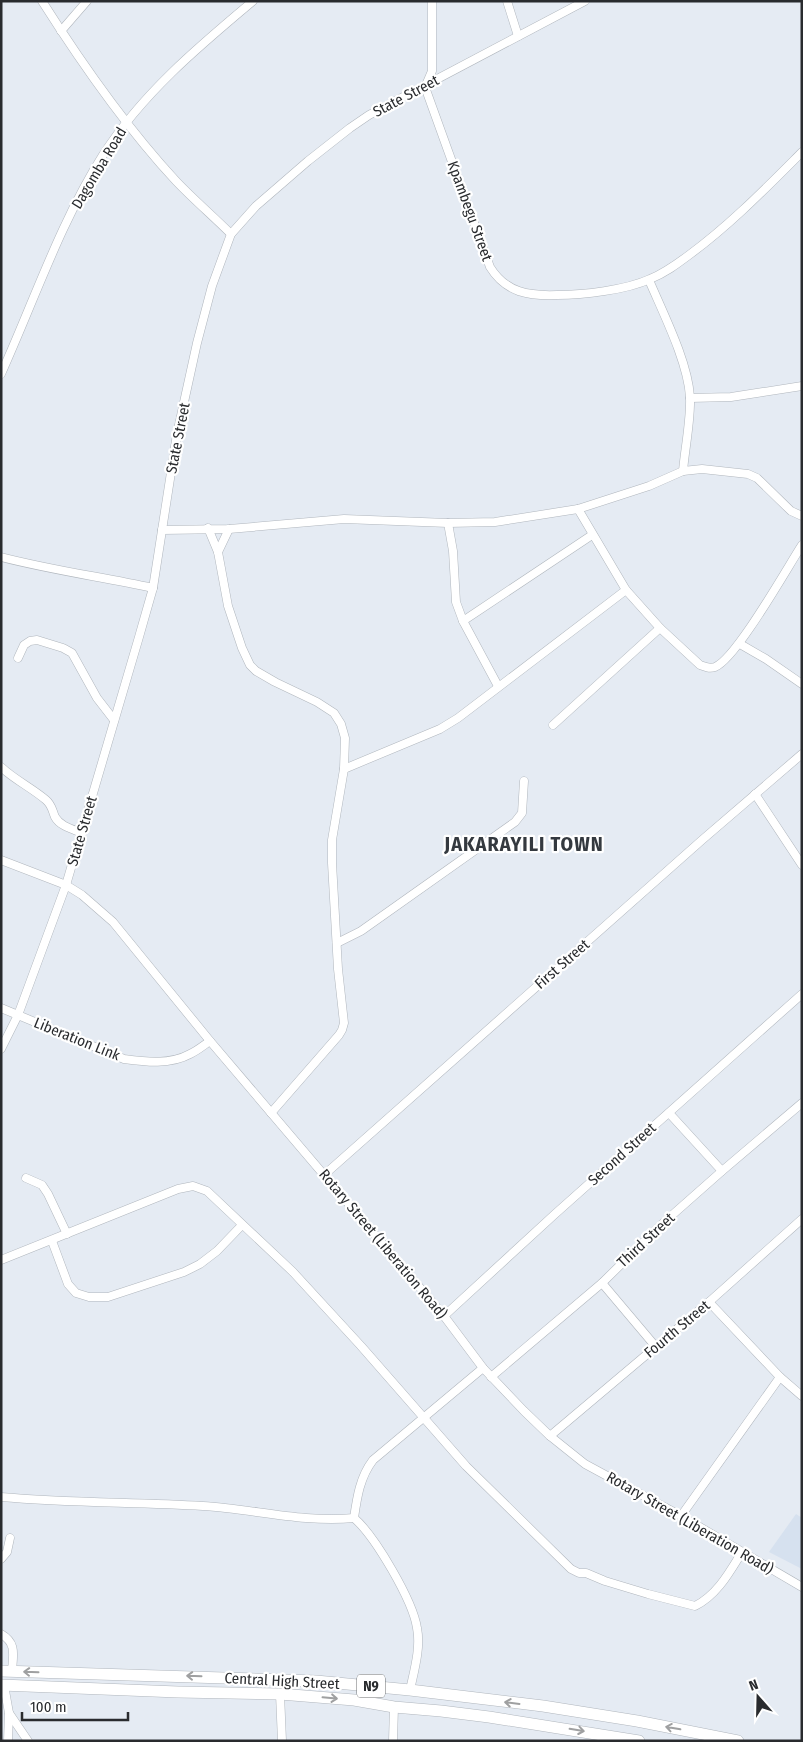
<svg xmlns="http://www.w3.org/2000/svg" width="803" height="1742" font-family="'Fira Sans Condensed',sans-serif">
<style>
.built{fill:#d6e1ef}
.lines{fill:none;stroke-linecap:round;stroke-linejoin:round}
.minor-casing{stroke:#b0b6bd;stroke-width:9}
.highway-casing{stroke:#b0b6bd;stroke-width:12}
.minor{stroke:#fff;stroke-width:8}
.highway{stroke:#fff;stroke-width:11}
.oneway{stroke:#9fa0a1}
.labels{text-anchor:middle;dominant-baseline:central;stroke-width:4.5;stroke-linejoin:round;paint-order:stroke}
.shield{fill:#fff;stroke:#696b6d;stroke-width:1}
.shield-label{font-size:14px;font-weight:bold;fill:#292b2e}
.street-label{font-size:15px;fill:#292b2e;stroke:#fff}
.district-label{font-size:20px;font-weight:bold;letter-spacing:1px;fill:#34393f;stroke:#fff}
</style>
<rect width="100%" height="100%" fill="#e5ebf3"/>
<path class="built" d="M796 1514 802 1518V1569L769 1552Z"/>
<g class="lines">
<g class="minor-casing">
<g id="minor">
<path d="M42 1C82 64 125 126 176 181 193 199 213 216 231 234"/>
<path d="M507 1 518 36"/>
<path d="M61 31 87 1"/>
<path d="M426 85 432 71V1"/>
<path d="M425 87 490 267C506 293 529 296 557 295 583 295 626 290 650 279 665 273 677 264 689 255 730 225 766 188 802 152"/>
<path d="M649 280C663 313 688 362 690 397 691 419 685 448 683 471"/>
<path d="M1 374C34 301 60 223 103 155 142 94 198 47 253 1"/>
<path d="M690 398 731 397 802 386"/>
<path d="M578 509 626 590 660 628 700 665C706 667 709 669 715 667 736 659 787 568 802 545"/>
<path d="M448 523 453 551 456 602 463 621 498 686"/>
<path d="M208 528 218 552 228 606 242 648 250 665 256 671 275 682 317 702 334 713 341 724 345 738 344 769 332 840V863L338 969 344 1023 342 1030 339 1035 271 1113"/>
<path d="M162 530 229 529 344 519 448 523 495 522 578 509 649 486 683 471 702 469 748 474 757 478 791 511 802 516"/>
<path d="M218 552 229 529"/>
<path d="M1 557C51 570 102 577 153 588"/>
<path d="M463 621 592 535"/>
<path d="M740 644 766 659 802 684"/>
<path d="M18 658 24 645 30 641 37 640 63 648 72 653 97 698 114 720"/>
<path d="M553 725 660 628"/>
<path d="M1 767C15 780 32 788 46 800 52 805 52 810 55 817 60 826 72 829 82 833"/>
<path d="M344 769 440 729 458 718 626 590"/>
<path d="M755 794 802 865"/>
<path d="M1 860 66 885 82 895 113 922 210 1041 444 1316 483 1368 524 1411 550 1436 585 1464 681 1516 802 1587"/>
<path d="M337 943 361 931 515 822 522 813 524 781"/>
<path d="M1 1008 124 1059C146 1062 170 1065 190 1054 197 1051 204 1045 210 1041"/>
<path d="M1 1049 18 1015 66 885 139 637 153 588 177 434 197 343 212 286 231 234 256 206 308 161 350 128 369 115 585 1"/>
<path d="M669 1113 722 1171"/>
<path d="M324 1175 702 840 802 754"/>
<path d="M26 1178 42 1185 48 1194 67 1234"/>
<path d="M52 1241 68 1284 76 1293 89 1297H108L184 1272 200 1264 217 1251 242 1225"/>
<path d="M1 1260 178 1189 193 1186 207 1191 293 1272 361 1346 466 1466 571 1569 579 1573H586L605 1581 648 1594 695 1606C717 1595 729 1573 742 1552"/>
<path d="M602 1283 656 1347"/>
<path d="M709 1302 780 1377 802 1396"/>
<path d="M444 1316 555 1214 802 994"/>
<path d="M491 1377 602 1283 662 1224 722 1171 802 1103"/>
<path d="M550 1436 709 1302 802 1219"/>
<path d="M1 1497C68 1503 135 1502 203 1506 253 1509 304 1523 354 1518 357 1497 360 1477 373 1460L483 1368"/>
<path d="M681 1516 780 1377"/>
<path d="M354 1518C375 1536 413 1601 417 1628 421 1648 414 1671 410 1690"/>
<path d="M1 1559 7 1552 10 1538"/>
<path d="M1 1634C17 1643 13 1655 12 1671"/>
<path d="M4 1685 9 1713 8 1741"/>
<path d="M280 1694 282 1741"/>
<path d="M9 1713 28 1741"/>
<path d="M393 1741 394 1707"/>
</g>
</g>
<g class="highway-casing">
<g id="highway">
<path d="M1 1671 316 1681 410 1690 543 1706 637 1721 738 1741"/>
<path d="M1 1685 178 1692 280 1694 354 1700 394 1707 441 1711 489 1717 639 1741"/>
</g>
</g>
<use href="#minor" class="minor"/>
<use href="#highway" class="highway"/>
</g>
<defs><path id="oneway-shaft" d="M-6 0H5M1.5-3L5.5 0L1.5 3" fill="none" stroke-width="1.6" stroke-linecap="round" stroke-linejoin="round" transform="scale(1.25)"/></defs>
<g class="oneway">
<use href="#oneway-shaft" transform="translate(31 1672) rotate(-178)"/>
<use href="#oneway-shaft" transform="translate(194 1676) rotate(-178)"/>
<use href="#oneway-shaft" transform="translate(330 1698) rotate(5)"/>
<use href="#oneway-shaft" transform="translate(512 1703) rotate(-173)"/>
<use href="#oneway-shaft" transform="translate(673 1728) rotate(-170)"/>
<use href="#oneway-shaft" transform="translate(577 1730) rotate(9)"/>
</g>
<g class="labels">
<rect class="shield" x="357" y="1674.5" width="28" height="23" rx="4"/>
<g class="shield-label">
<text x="371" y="1686">N9</text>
</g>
<g class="street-label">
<text transform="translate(406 96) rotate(-28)">State Street</text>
<text transform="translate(99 168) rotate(-59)">Dagomba Road</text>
<text transform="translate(470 211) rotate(70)">Kpambegu Street</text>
<text transform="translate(178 438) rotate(-79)">State Street</text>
<text transform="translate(82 831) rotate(-74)">State Street</text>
<text transform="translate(562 964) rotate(-41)">First Street</text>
<text transform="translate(77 1039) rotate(22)">Liberation Link</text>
<text transform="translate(622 1154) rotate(-42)">Second Street</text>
<text transform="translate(646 1240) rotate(-43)">Third Street</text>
<text transform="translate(383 1244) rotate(50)">Rotary Street (Liberation Road)</text>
<text transform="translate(677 1329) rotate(-40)">Fourth Street</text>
<text transform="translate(690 1523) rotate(30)">Rotary Street (Liberation Road)</text>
<text transform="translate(282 1681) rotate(3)">Central High Street</text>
</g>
<g class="district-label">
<text x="524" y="844">JAKARAYILI TOWN</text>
</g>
</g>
<rect width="803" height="1742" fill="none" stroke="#292b2e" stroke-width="5"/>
<g transform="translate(758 1697) rotate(340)" stroke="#ffffff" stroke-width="4" paint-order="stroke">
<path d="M0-4L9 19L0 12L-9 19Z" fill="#292b2e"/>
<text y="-8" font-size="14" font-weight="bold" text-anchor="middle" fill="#292b2e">N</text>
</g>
<path d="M22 1712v8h106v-8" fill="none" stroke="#292b2e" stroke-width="2.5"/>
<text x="30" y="1712" font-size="15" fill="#292b2e" stroke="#ffffff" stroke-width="4" paint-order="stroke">100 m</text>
</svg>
